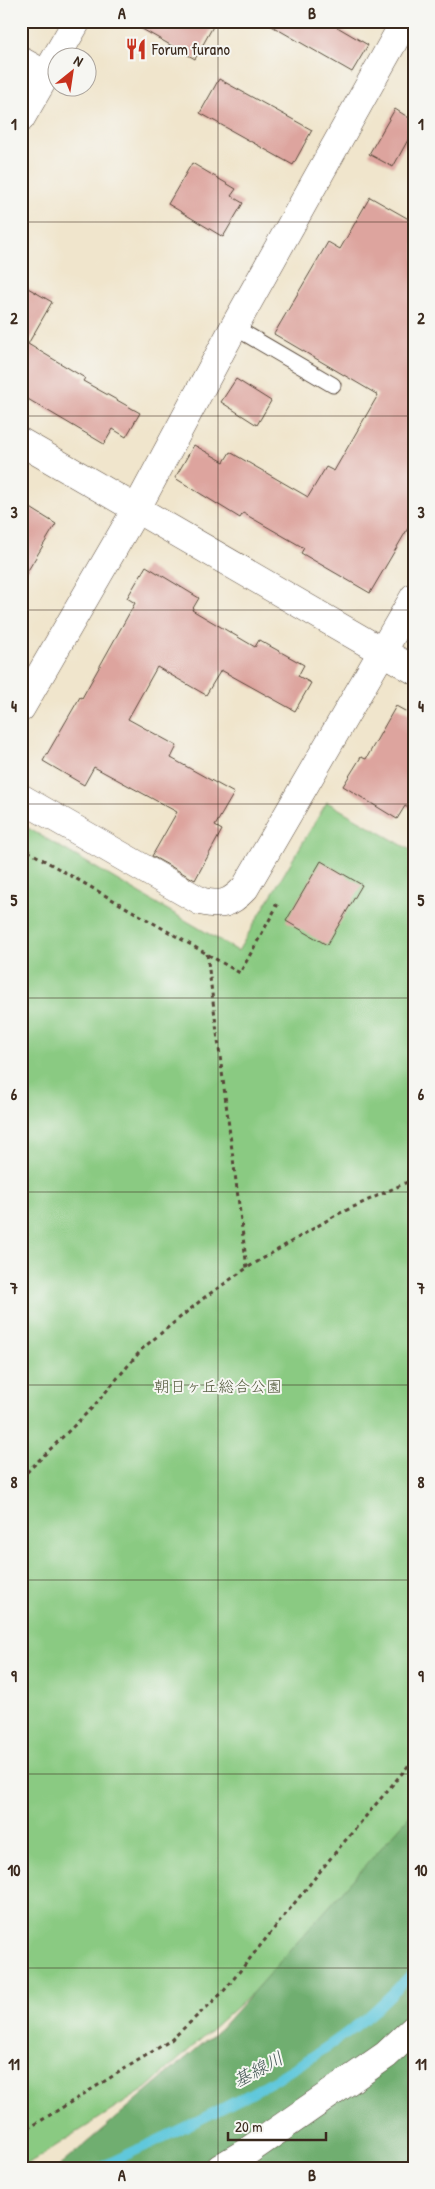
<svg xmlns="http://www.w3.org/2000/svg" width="435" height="2189" font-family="'Patrick Hand','Klee One',sans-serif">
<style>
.green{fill:#8aca82;stroke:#627a50}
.forest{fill:#6fae70;stroke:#556c47}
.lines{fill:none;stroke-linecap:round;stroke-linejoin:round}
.stream{stroke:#60c8dc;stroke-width:10}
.building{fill:#dda49e}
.service-casing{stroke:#564638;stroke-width:17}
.minor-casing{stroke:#564638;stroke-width:29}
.tertiary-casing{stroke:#564638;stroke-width:29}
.path{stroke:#564638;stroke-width:3;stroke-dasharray:4 4;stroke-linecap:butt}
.service{stroke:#fff;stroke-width:15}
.minor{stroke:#fff;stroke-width:28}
.tertiary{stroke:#fff;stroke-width:28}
.grid{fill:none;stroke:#3b2a1e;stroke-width:1;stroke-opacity:0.55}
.labels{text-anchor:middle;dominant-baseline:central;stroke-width:4;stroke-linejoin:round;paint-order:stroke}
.poi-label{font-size:16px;fill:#3b2a1e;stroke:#f6f6f2;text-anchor:start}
.park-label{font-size:16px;fill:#535a3c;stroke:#f6f6f2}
.water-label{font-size:18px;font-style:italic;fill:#465957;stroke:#f6f6f2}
.neatline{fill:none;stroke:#3b2a1e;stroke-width:2}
.grid-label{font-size:16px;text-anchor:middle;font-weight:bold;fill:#3b2a1e}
</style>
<rect width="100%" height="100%" fill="#f6f6f2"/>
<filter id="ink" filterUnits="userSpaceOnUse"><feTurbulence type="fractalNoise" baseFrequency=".02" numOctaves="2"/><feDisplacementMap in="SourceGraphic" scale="10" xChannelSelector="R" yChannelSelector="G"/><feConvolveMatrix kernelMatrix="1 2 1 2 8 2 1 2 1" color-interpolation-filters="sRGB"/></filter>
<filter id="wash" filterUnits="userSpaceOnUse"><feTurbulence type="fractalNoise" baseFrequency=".0096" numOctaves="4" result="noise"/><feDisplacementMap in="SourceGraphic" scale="20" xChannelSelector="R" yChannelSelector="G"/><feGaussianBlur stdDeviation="1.12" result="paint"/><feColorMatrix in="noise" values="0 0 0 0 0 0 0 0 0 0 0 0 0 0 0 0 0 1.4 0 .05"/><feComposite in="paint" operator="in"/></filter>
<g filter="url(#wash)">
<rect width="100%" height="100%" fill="#f0e5cc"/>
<path class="green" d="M327 802 414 852V1821L315 1936 147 2088 21 2168V824L238 951Z"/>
<path class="forest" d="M414 1811V2168H57L221 2028Z"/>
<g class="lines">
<path class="stream" d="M99 2168C189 2125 282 2084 361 2022 380 2007 396 1989 414 1972"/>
</g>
<g id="blocks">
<g class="building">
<path d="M128 21H216L195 59Z"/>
<path d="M263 21H327L368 45 352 72Z"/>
<path d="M219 79 312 130 293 165 200 113Z"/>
<path d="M395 109 414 121V129L393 167 369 154Z"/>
<path d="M192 163 236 189 231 196 243 203 223 237 168 204Z"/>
<path d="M370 197 414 222V518L370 593 301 553 304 548 243 513 240 518 175 478 194 445 224 462 230 452 308 497 326 467 334 471 378 395 274 334 328 242 340 249Z"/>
<path d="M21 284 52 302 28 344 85 378 83 381 140 413 126 437 113 429 104 444 21 395Z"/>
<path d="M236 379 271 401 257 425 221 402Z"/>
<path d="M21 502 56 524 21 582Z"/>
<path d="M146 566 199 598 192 610 255 647 259 640 304 665 298 676 311 683 295 711 221 670 206 695 157 667 128 719 177 746 171 758 234 793 215 826 222 830 195 880 152 856 177 812 94 767 84 785 43 761 80 697 82 698 135 603 127 598Z"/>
<path d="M396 706 414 716V811L405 806 397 819 343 786 361 757 366 759Z"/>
<path d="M321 861 362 885 327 945 286 921Z"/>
</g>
</g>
</g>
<g filter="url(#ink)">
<use href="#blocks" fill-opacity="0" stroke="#564638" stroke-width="1"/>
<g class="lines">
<g class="service-casing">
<path id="service" d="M234 327 333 385"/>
</g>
<g class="minor-casing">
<g id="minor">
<path d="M21 61 46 75"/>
<path d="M21 442 414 670"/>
<path d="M21 708 137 508 234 327 405 21"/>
<path d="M21 798 200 901C221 906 229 905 245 888L414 597"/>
<path d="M220 2168 245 2153 386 2055 414 2029"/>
</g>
</g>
<g class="tertiary-casing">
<path id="tertiary" d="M21 118 77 21"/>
</g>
<g class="path">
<path d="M21 847 240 973 277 906 271 903"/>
<path d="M207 954 247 1268"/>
<path d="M21 1478 93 1407 143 1348 205 1297 247 1268 336 1215 414 1179"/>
<path d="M21 2133 171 2040 223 1992 334 1854 414 1759"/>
</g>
<use href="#service" class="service"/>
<use href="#minor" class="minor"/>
<use href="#tertiary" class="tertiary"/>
</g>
</g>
<path class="grid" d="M218 21V2168M21 222H414M21 416H414M21 610H414M21 804H414M21 998H414M21 1192H414M21 1385H414M21 1580H414M21 1774H414M21 1968H414"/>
<defs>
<g id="restaurant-bare" transform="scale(1.725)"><path d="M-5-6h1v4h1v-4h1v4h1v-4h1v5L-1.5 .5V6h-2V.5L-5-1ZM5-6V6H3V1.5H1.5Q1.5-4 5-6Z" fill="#c8321e" stroke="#f6f6f2" stroke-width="2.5" paint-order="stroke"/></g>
</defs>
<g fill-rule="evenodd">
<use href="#restaurant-bare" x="136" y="49"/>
</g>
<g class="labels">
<g class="poi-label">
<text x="152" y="49">Forum furano</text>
</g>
<g class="park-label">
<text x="218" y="1386">朝日ヶ丘総合公園</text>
</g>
<g class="water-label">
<text transform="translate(258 2069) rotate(-28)">基線川</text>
</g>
</g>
<rect width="435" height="2189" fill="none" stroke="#f6f6f2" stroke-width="55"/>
<g transform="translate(72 72) rotate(30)"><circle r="24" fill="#f6f6f2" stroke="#aba49d"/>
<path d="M0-4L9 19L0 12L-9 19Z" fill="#c8321e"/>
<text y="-8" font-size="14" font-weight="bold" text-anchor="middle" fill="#3b2a1e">N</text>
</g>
<path d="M228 2132v8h98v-8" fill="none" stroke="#3b2a1e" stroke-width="2.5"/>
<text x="235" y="2132" font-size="15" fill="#3b2a1e" stroke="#f6f6f2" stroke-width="4" paint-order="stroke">20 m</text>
<rect x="28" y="28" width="380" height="2134" class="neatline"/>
<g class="grid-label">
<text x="122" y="19">A</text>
<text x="312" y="19">B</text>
<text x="14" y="130">1</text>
<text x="421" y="130">1</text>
<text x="14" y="324">2</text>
<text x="421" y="324">2</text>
<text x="14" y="518">3</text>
<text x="421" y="518">3</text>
<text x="14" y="712">4</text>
<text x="421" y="712">4</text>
<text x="14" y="906">5</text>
<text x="421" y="906">5</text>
<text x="14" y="1100">6</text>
<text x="421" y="1100">6</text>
<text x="14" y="1294">7</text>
<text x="421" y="1294">7</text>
<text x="14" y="1488">8</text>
<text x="421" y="1488">8</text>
<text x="14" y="1682">9</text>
<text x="421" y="1682">9</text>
<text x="14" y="1876">10</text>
<text x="421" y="1876">10</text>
<text x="14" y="2070">11</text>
<text x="421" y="2070">11</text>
<text x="122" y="2181">A</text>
<text x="312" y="2181">B</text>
</g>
</svg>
